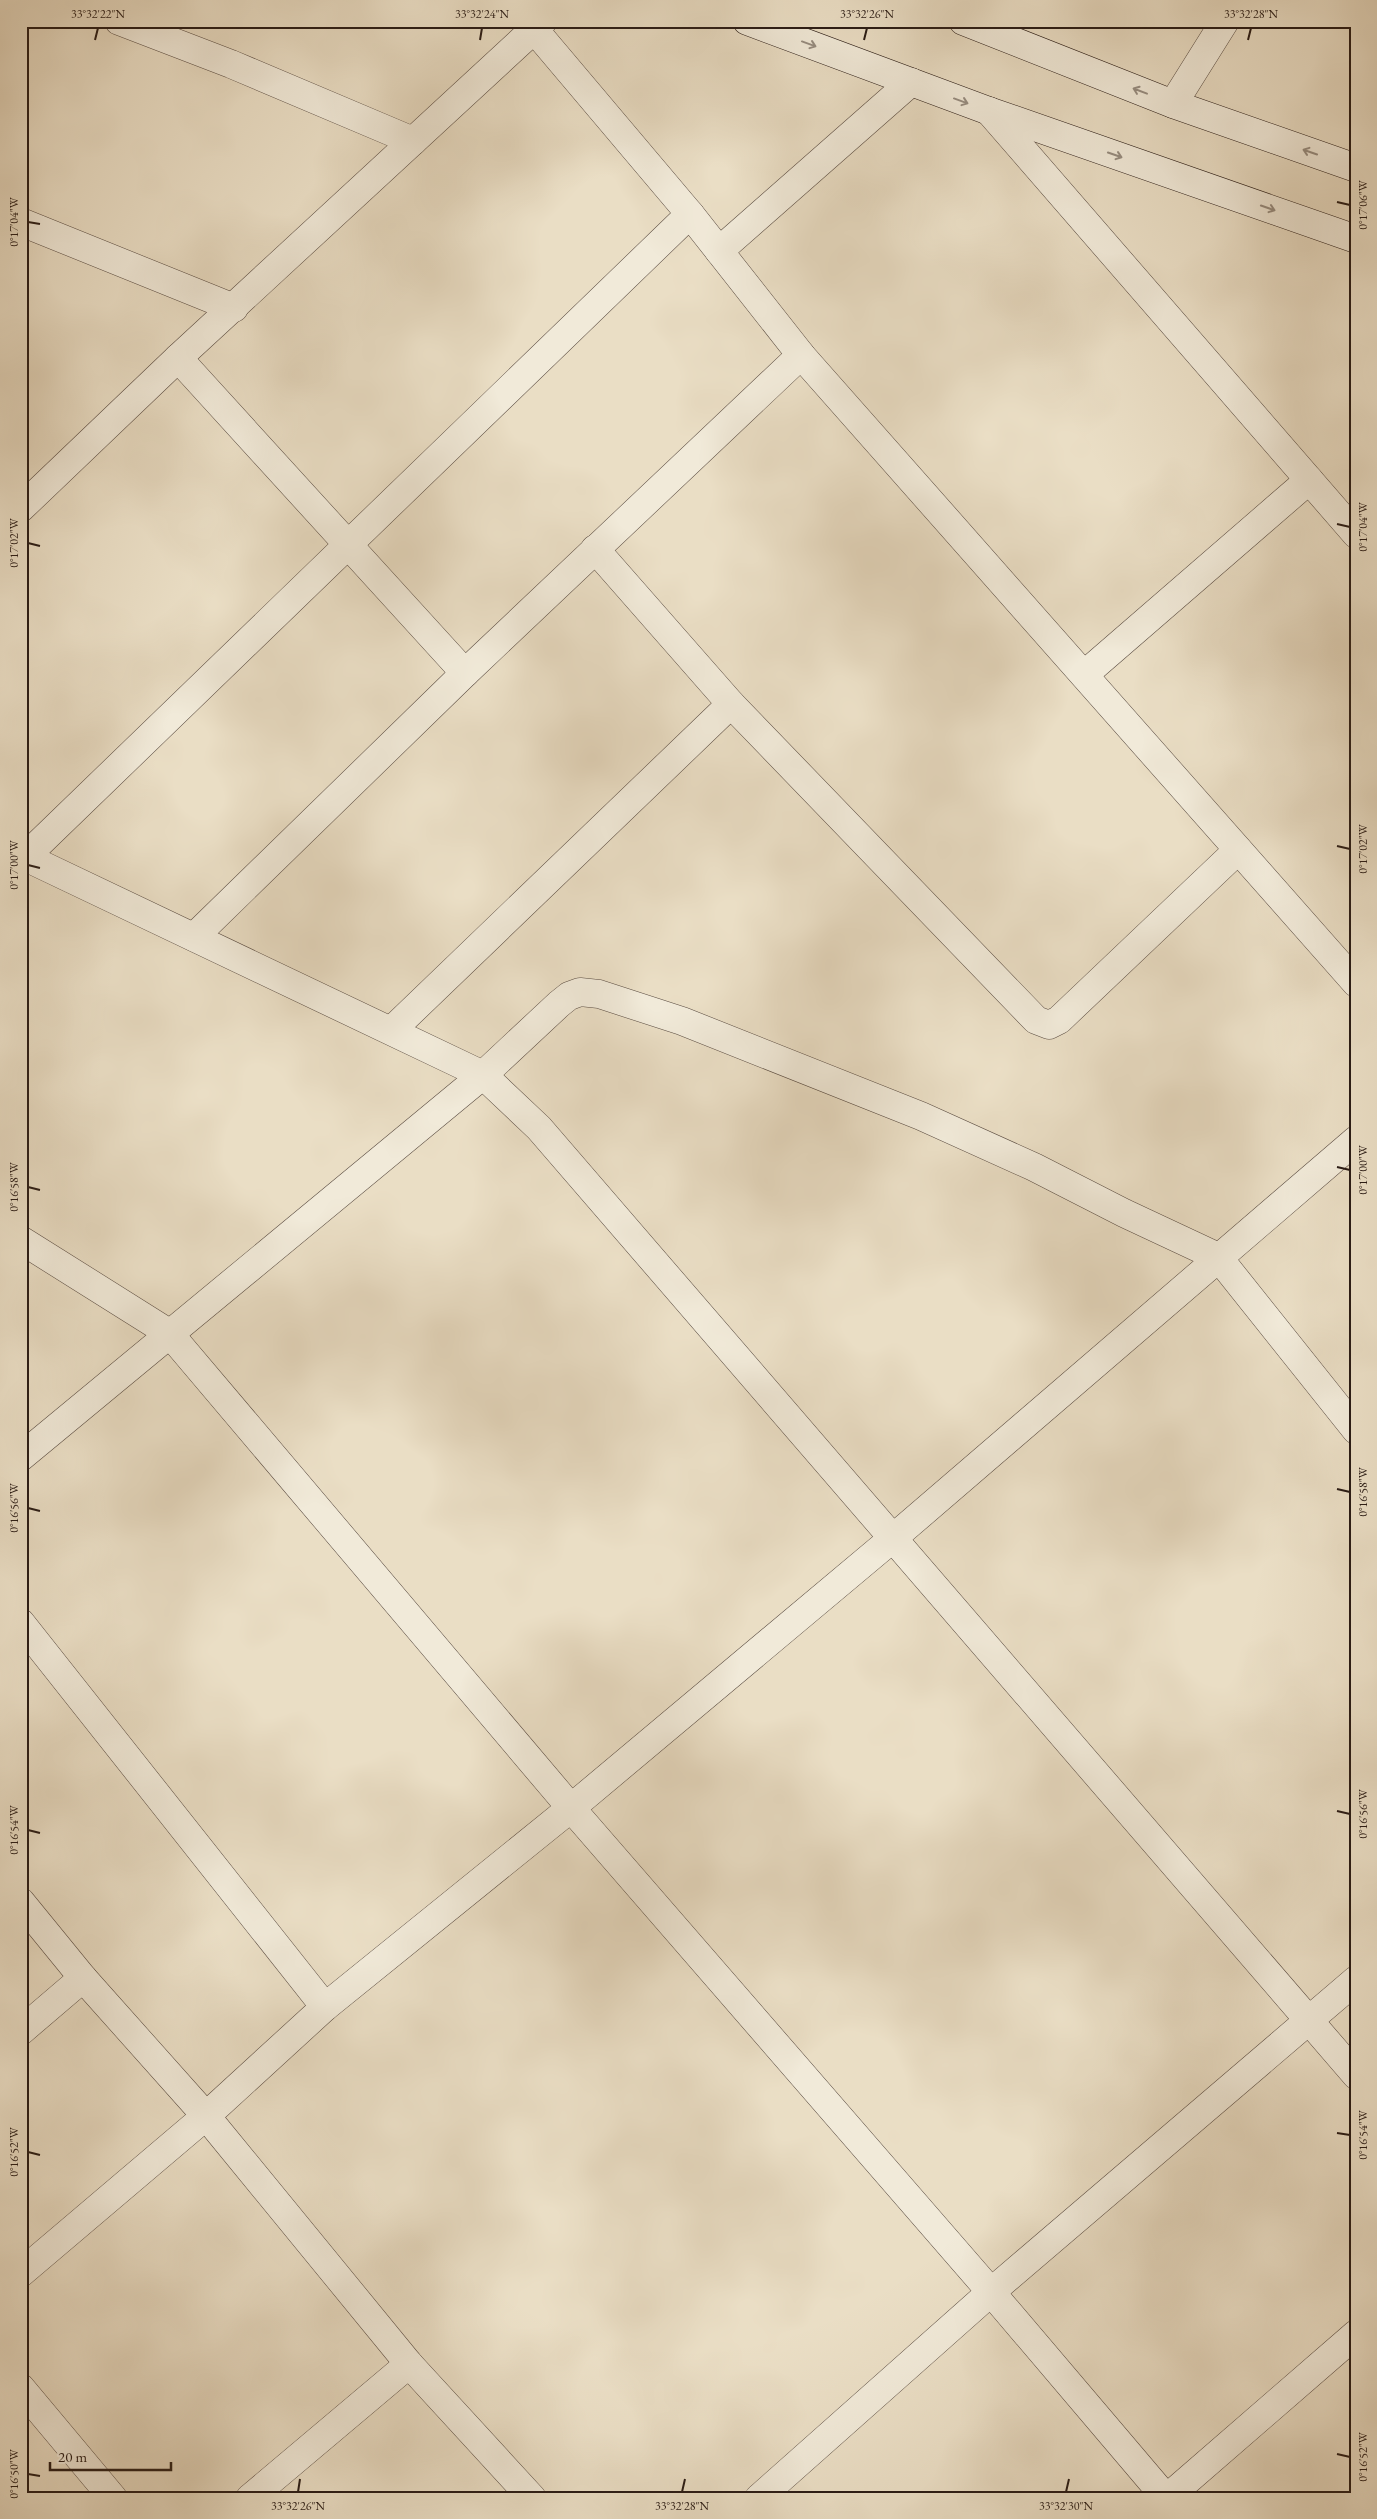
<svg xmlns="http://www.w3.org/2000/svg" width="1377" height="2519" font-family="'EB Garamond',serif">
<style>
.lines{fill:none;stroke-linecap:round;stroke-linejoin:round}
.minor-casing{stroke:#5a4c42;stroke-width:29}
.tertiary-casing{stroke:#5a4c42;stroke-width:29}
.secondary-casing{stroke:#2a1c16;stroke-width:29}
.minor{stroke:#f1ead9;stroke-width:28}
.tertiary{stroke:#f1ead9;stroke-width:28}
.secondary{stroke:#f1ead9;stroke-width:28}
.oneway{stroke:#978d81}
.ticks{fill:none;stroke:#2a1c16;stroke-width:2}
.neatline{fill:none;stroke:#2a1c16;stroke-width:2}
.ticks-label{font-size:12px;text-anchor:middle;fill:#2a1c16}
</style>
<rect width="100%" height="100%" fill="#eadec5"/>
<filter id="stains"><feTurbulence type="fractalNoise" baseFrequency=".004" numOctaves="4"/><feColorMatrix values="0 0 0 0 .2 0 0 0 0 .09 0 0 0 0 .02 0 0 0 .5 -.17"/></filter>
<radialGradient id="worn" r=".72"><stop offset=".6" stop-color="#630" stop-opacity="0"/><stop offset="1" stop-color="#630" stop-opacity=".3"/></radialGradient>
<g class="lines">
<g class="minor-casing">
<g id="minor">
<path d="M119 21 231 64 413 141"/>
<path d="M527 21 690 214 801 355 1356 983"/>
<path d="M1173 104 1225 21"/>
<path d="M989 111 1356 534"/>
<path d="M21 222 234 308"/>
<path d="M719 251 911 82"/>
<path d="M178 358 465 673"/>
<path d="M21 508 178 358 543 21"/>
<path d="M595 549 731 704 1036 1020 1049 1025 1059 1020 1238 850"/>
<path d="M1085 674 1309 480"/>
<path d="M21 855 483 1075 539 1128 1356 2075"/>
<path d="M25 857 690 214"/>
<path d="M194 937 465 673 801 355"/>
<path d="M392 1030 731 704"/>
<path d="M21 1240 169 1333 571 1808 991 2292 1166 2498"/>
<path d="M21 1457 483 1075 559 1004 569 996 580 992 599 994 682 1021 921 1116 1034 1167 1124 1213 1218 1257 1356 1430"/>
<path d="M21 1623 325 2007"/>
<path d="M21 1902 83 1978 206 2116 409 2364 532 2498"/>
<path d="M21 2031 83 1978"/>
<path d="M21 2273 206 2116 325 2007 571 1808 892 1539 1356 1140"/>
<path d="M21 2388 113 2498"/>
<path d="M250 2498 409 2364"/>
<path d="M1167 2498 1356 2334"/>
</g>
</g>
<g class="tertiary-casing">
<path id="tertiary" d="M759 2498 991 2292 1356 1980"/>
</g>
<g class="secondary-casing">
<g id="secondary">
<path d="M747 21 989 111 1356 239"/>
<path d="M963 21 1173 104 1356 168"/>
</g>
</g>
<use href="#minor" class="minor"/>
<use href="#tertiary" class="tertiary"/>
<use href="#secondary" class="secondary"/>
</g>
<defs><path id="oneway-shaft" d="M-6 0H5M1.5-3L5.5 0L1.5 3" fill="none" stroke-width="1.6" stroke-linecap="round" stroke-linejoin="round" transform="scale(1.25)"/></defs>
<g class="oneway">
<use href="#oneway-shaft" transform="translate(809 44) rotate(20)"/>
<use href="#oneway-shaft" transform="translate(1140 91) rotate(-159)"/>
<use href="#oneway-shaft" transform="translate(961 101) rotate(20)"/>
<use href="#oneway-shaft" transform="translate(1310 152) rotate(-161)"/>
<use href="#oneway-shaft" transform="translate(1115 155) rotate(19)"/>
<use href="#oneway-shaft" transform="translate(1268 208) rotate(19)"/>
</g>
<path class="ticks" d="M95 40 98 28M480 40 482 28M864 40 867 28M1248 40 1251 28M1337 202 1350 205M28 222 40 224M1337 524 1350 527M28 543 40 546M1337 846 1350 849M28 865 40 868M1337 1167 1350 1170M28 1187 40 1190M1337 1489 1350 1492M28 1508 40 1511M1337 1811 1350 1814M28 1830 40 1833M1337 2133 1350 2135M28 2152 40 2155M1337 2454 1350 2457M28 2474 40 2476M298 2492 300 2479M682 2492 685 2479M1066 2492 1069 2479"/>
<rect width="1377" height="2519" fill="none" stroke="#eadec5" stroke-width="55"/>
<path d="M50 2462v8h121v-8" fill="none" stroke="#2a1c16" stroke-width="2.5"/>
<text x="58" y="2462" font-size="15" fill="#2a1c16" stroke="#f1ead9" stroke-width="4" paint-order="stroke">20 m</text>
<rect x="28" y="28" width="1322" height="2464" class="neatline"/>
<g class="ticks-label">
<text x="98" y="18">33°32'22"N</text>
<text x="482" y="18">33°32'24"N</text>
<text x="867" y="18">33°32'26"N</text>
<text x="1251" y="18">33°32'28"N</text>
<text transform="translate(1363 205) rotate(-90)" y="4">0°17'06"W</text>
<text transform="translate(14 222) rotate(-90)" y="4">0°17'04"W</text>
<text transform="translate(1363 527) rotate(-90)" y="4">0°17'04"W</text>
<text transform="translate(14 543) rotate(-90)" y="4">0°17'02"W</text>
<text transform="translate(1363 849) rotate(-90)" y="4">0°17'02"W</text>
<text transform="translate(14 865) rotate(-90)" y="4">0°17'00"W</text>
<text transform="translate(1363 1170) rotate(-90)" y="4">0°17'00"W</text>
<text transform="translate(14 1187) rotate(-90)" y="4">0°16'58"W</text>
<text transform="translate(1363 1492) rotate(-90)" y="4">0°16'58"W</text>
<text transform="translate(14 1508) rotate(-90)" y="4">0°16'56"W</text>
<text transform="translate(1363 1814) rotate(-90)" y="4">0°16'56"W</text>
<text transform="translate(14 1830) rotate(-90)" y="4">0°16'54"W</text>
<text transform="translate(1363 2135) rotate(-90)" y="4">0°16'54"W</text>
<text transform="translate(14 2152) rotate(-90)" y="4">0°16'52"W</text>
<text transform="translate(1363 2457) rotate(-90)" y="4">0°16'52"W</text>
<text transform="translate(14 2474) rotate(-90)" y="4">0°16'50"W</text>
<text x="298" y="2510">33°32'26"N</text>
<text x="682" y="2510">33°32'28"N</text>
<text x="1066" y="2510">33°32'30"N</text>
</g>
<rect width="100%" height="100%" filter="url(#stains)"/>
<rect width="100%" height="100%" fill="url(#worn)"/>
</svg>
